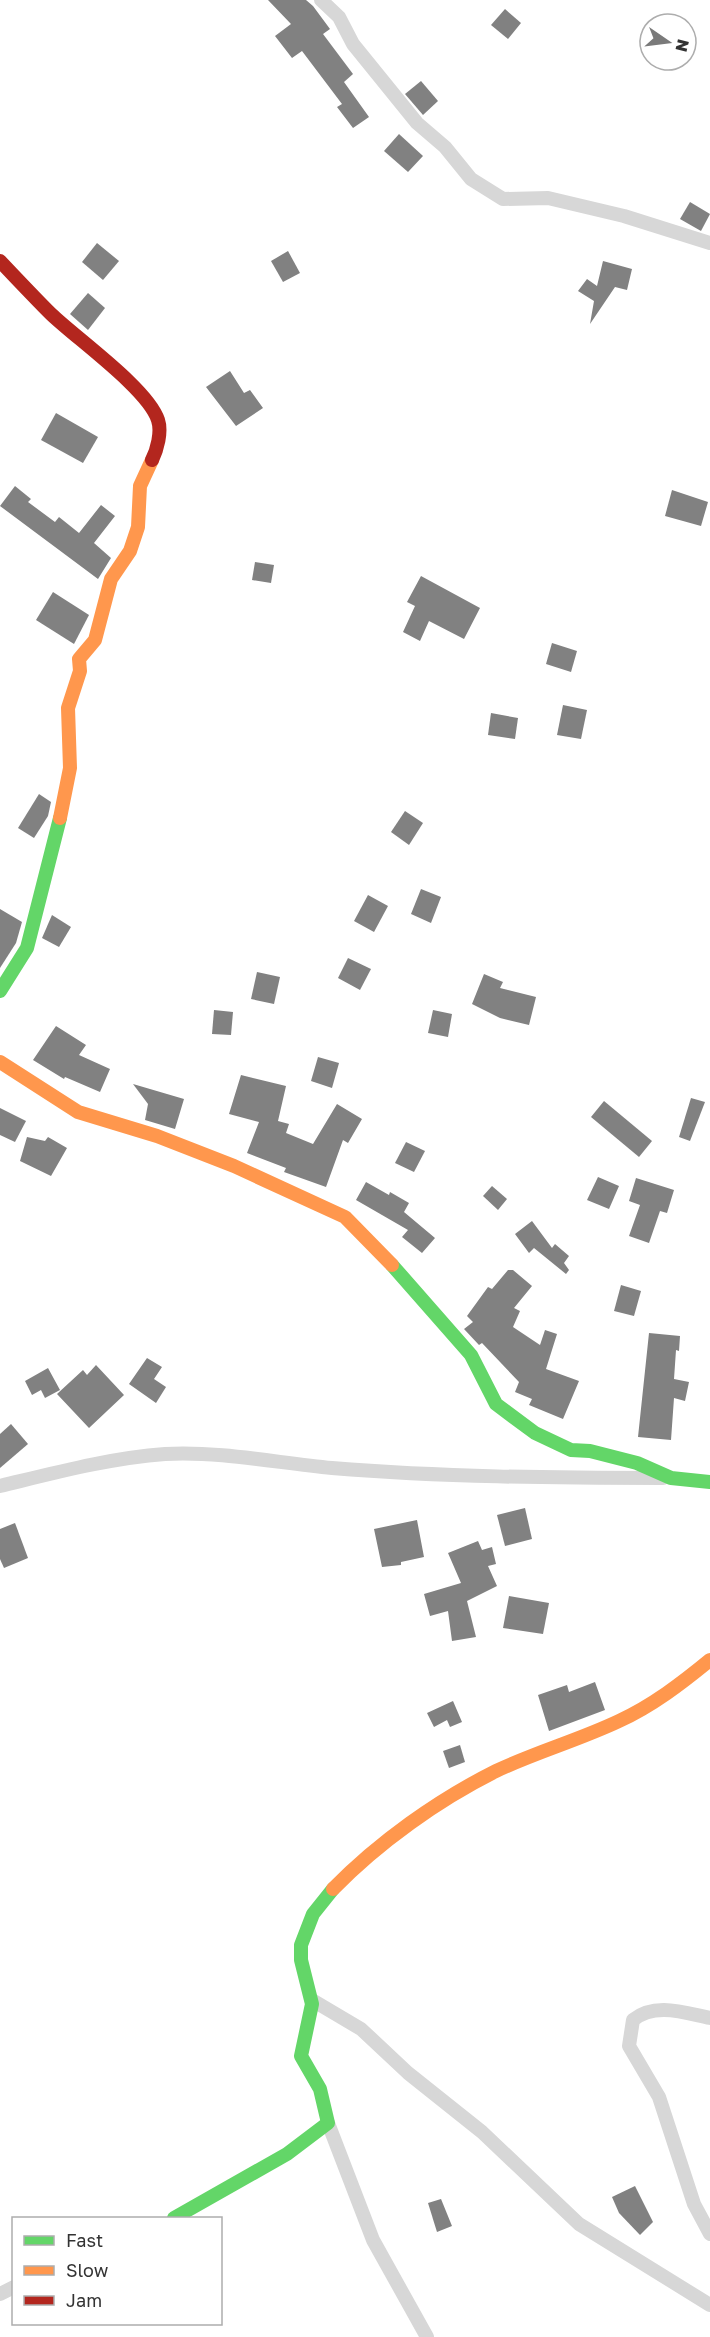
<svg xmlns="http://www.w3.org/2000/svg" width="710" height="2337" font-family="'Golos Text',sans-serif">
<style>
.building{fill:#818181}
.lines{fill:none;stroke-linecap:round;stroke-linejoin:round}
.street{stroke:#d7d7d7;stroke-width:14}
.fast{stroke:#63d668;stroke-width:14}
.slow{stroke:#ff974d;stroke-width:14}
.jam{stroke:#b3261e;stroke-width:14}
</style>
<rect width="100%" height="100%" fill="#fff"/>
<g class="building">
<path d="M268 0H306L313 6 330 29 323 34 353 74 344 82 369 117 353 128 337 107 342 104 302 51 292 58 275 36 291 24Z"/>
<path d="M505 9 521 23 508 39 491 25Z"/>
<path d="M421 81 438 101 423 115 405 94Z"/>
<path d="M399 134 423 156 408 172 384 151Z"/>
<path d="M690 202 710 214 701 231 680 219Z"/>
<path d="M97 243 119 261 103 280 82 262Z"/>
<path d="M288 251 300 273 283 282 271 261Z"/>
<path d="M603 261 632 269 627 290 615 287 590 324 594 301 578 291 587 279 597 286Z"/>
<path d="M88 293 105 308 88 330 70 314Z"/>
<path d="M230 371 244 393 250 390 263 408 236 426 206 387Z"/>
<path d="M56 413 98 437 83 463 41 440Z"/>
<path d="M15 486 31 499 28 502 55 522 59 517 79 533 101 505 115 516 94 543 111 558 98 579 0 506Z"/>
<path d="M672 490 708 502 701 526 665 516Z"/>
<path d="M255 562 274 565 271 583 252 580Z"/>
<path d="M421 576 480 608 464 639 429 621 420 641 403 632 415 606 407 602Z"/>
<path d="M53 592 89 615 74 644 36 620Z"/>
<path d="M552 643 577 651 571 672 546 664Z"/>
<path d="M563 705 587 710 581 739 557 735Z"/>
<path d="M491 713 518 718 515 739 488 735Z"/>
<path d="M39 794 51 802 48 816 34 838 18 828Z"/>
<path d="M405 811 423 823 409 845 391 832Z"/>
<path d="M421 889 441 897 431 923 411 914Z"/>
<path d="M368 895 388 906 374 932 354 921Z"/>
<path d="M0 909 22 922 16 943 0 968Z"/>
<path d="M52 915 71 927 59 947 42 938Z"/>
<path d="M348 958 371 969 360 990 338 978Z"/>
<path d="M257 972 280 977 274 1004 251 999Z"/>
<path d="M484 974 503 982 500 988 536 997 529 1025 500 1018 472 1004Z"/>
<path d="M214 1010 233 1012 231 1035 212 1034Z"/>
<path d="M433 1010 452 1014 448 1037 428 1033Z"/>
<path d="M56 1026 86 1045 79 1055 110 1069 100 1092 65 1077 64 1079 33 1060Z"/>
<path d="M318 1057 339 1063 332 1088 311 1081Z"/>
<path d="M241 1075 286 1086 278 1121 289 1124 286 1133 313 1144 337 1104 362 1119 348 1143 343 1140 326 1187 284 1172 286 1168 247 1153 259 1122 229 1114Z"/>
<path d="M133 1084 184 1099 175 1129 145 1120 148 1104Z"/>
<path d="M691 1098 705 1102 690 1141 679 1137Z"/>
<path d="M604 1101 652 1141 639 1157 591 1117Z"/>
<path d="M0 1108 26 1121 15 1142 0 1135Z"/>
<path d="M27 1137 45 1141 48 1137 67 1148 51 1176 20 1161Z"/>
<path d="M406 1142 425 1151 414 1172 395 1163Z"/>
<path d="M598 1177 619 1186 609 1209 587 1200Z"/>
<path d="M636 1178 674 1190 667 1213 660 1211 649 1243 629 1236 640 1205 629 1201Z"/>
<path d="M366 1182 389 1195 390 1192 409 1203 404 1212 435 1238 422 1253 402 1237 408 1230 356 1200Z"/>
<path d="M492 1186 507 1199 498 1210 483 1196Z"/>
<path d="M532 1221 552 1248 555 1244 569 1256 564 1263 569 1270 566 1274 534 1248 529 1253 515 1234Z"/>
<path d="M508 1270H513L532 1286 514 1308 520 1311 513 1327 540 1345 545 1330 557 1334 546 1369 579 1381 563 1419 529 1405 532 1399 515 1392 519 1382 482 1343 479 1345 464 1329 473 1322 467 1316 488 1287 492 1289Z"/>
<path d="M621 1285 641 1291 634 1316 614 1311Z"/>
<path d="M649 1333 680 1336 679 1351 676 1350 674 1379 689 1382 685 1401 674 1398 671 1440 638 1437Z"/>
<path d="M147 1358 162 1367 154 1379 166 1387 156 1403 129 1384Z"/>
<path d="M96 1365 124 1395 89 1428 57 1394 83 1370 87 1375Z"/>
<path d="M48 1368 60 1390 45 1398 41 1390 32 1395 25 1381Z"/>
<path d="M11 1424 28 1444 0 1468V1434Z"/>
<path d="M525 1508 532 1539 505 1546 497 1515Z"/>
<path d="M417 1520 424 1557 401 1562V1565L382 1567 374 1529Z"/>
<path d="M15 1523 28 1558 4 1568 0 1559V1529Z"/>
<path d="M478 1541 482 1550 492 1547 496 1564 488 1566 497 1586 467 1601 476 1637 452 1641 448 1611 430 1616 424 1594 461 1583 448 1553Z"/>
<path d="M509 1596 549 1603 543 1634 503 1628Z"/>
<path d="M595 1682 605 1710 549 1731 538 1695 567 1685 569 1692Z"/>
<path d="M453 1701 462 1722 450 1727 447 1720 434 1727 427 1713Z"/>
<path d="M460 1745 465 1762 449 1768 443 1751Z"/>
<path d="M635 2186 653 2222 640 2235 619 2213 612 2197Z"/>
<path d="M441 2199 452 2226 437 2232 428 2203Z"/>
</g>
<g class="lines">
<g class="street">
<path d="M321 0 339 17 353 44 417 123 445 147 471 179 503 199 548 198 624 216 710 243"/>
<path d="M0 1486C54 1473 110 1458 165 1454 221 1451 277 1463 332 1468 442 1477 553 1478 663 1478"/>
<path d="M312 2000 361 2029 408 2073 482 2132 579 2224 710 2305"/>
<path d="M710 2018C685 2013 655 2002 633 2020L629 2046 659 2097 694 2204 710 2234"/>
<path d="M328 2123 373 2240 427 2337"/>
<path d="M0 2294 14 2287"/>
</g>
<g class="fast">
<path d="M0 991 27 948 60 818"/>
<path d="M392 1265 471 1355 496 1404 535 1433 571 1450 590 1451 637 1463 671 1478 710 1482"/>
<path d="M174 2218 287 2154 328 2123 320 2089 301 2056 312 2004 301 1960V1945L313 1914 333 1889"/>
</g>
<g class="slow">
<path d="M60 818 70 768 68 708 80 671 79 659 95 640 111 579 130 551 138 527 140 486 152 460"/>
<path d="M0 1062 78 1112 157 1136 234 1166 345 1217 392 1265"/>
<path d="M333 1889C379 1842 438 1800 496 1771 536 1752 579 1740 619 1721 652 1706 682 1683 710 1660"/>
</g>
<path class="jam" d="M0 261C17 279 34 297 51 314 77 339 148 389 158 420 162 432 157 450 152 460"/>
</g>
<rect x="12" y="2217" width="210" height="108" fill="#ffffff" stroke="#adadad" stroke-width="1.5"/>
<rect x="24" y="2236" width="30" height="9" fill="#63d668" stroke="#adadad" stroke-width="1.5"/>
<text x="66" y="2247" font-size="18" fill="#333333">Fast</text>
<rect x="24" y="2266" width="30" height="9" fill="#ff974d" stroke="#adadad" stroke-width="1.5"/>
<text x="66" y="2277" font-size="18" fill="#333333">Slow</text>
<rect x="24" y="2296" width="30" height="9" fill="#b3261e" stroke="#adadad" stroke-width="1.5"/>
<text x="66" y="2307" font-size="18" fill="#333333">Jam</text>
<g transform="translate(668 42) rotate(104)"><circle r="28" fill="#ffffff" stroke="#adadad" stroke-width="1.5"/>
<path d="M0-4.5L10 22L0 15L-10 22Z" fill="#7a7a7a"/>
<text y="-9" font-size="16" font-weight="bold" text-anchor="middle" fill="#333333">N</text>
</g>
</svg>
